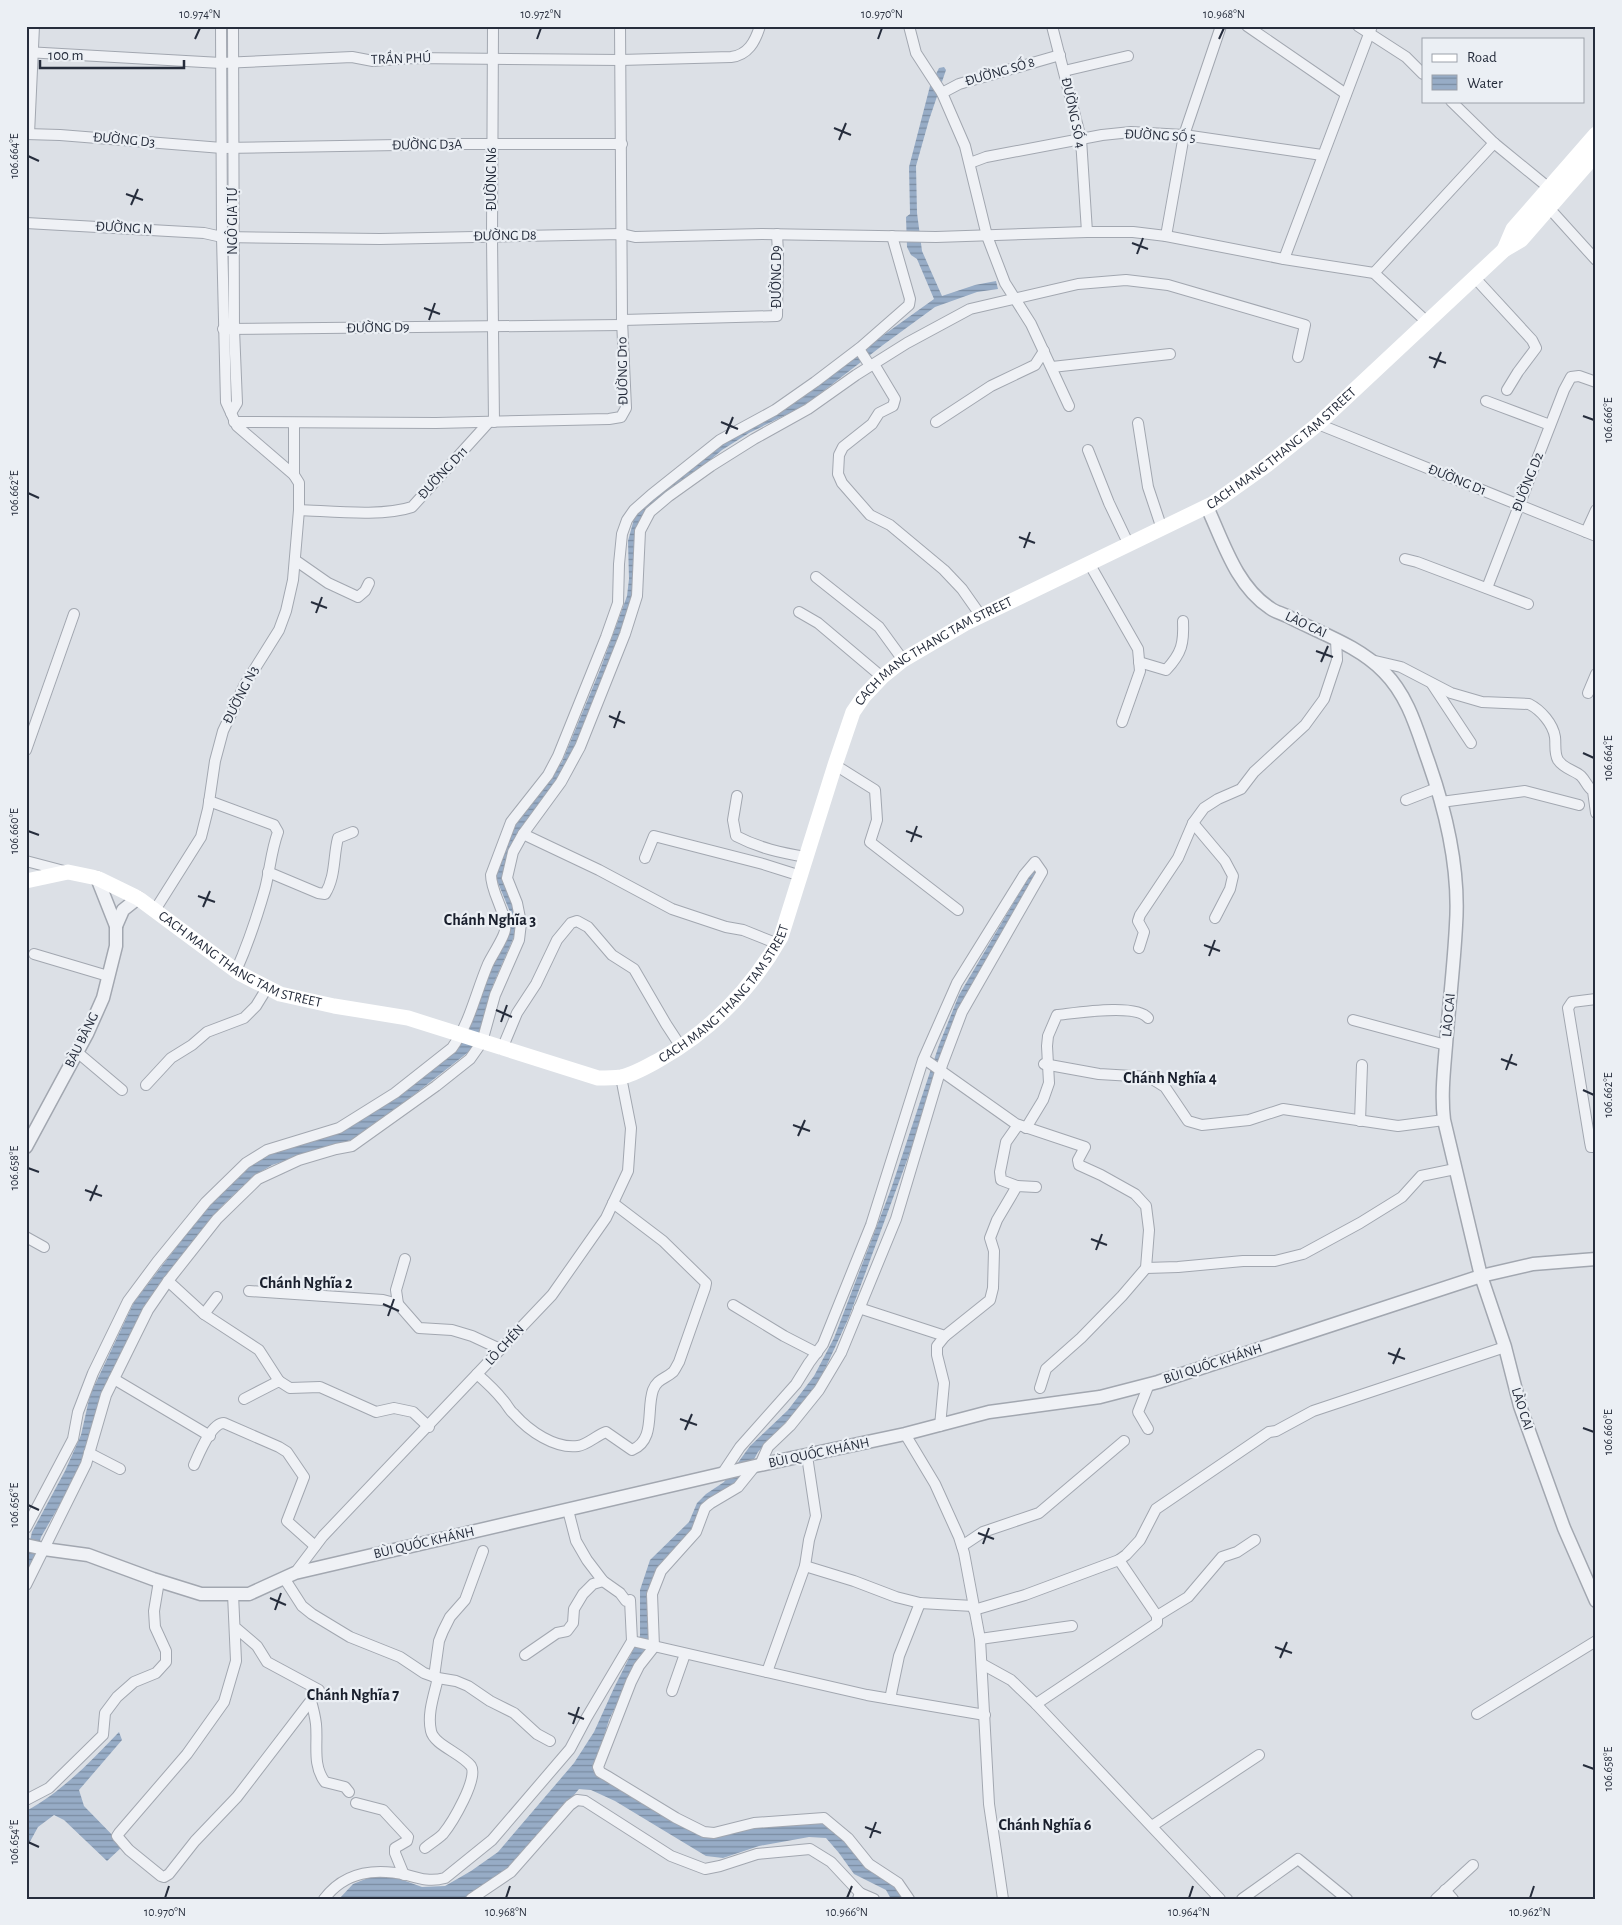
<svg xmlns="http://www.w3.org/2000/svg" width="1622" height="1925" font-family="'Alegreya Sans',sans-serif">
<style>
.water{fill:url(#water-rules)}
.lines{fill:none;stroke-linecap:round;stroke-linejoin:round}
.minor-casing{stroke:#a2a7b0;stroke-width:12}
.tertiary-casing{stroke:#a2a7b0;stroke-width:15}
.minor{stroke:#eff1f5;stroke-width:10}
.tertiary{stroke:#eff1f5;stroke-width:12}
.secondary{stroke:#fff;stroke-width:15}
.ticks{fill:none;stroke:#262d3c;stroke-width:2}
.labels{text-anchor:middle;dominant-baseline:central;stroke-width:4.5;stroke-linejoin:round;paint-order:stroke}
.street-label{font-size:14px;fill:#262d3c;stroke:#ebeff4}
.quarter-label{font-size:16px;font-weight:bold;fill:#191f2d;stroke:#ebeff4}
.neatline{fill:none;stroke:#262d3c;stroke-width:2}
.ticks-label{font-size:12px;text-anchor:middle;fill:#262d3c}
</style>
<defs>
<pattern id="water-rules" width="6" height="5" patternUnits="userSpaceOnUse" patternTransform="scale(1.25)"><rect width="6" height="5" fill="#97acc6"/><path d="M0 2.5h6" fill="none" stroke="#7b8ca2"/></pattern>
</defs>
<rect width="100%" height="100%" fill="#dce0e6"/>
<g class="water">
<path d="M944 67 946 70 929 120 916 166 917 213 922 251 942 296 975 285 996 281 998 289 977 292 935 307 883 345 804 406 749 433 722 450 643 517 635 598 569 766 526 821 506 865 519 925 493 985 484 1021 471 1050 360 1137 272 1165 252 1177 222 1206 142 1313 85 1461 41 1537 30 1574 26 1580V1559L32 1532 65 1471 81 1435 90 1395 134 1302 209 1205 252 1161 290 1143 351 1126 458 1045 510 924V912L496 878 498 863 519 816 562 762 600 670 627 596 629 579 628 541 635 515 717 444 800 399 878 339 934 299 917 259 911 255 907 247 906 217 910 214 909 167 930 86 939 68Z"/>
<path d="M1036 868 1037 872 970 990 849 1317 825 1369 810 1396 758 1452 742 1481 722 1494 695 1528 660 1566 649 1589 647 1610 650 1638 645 1653 628 1681 609 1720 595 1767 698 1832 794 1823H822L829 1826 895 1885 906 1899H891L886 1890 854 1874 839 1853 826 1838 809 1837 759 1846 723 1858 706 1856 615 1801 591 1790 579 1789 515 1865 478 1891 464 1899H339L353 1884 378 1874 400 1879 422 1887 445 1886 471 1871 498 1852 574 1763 594 1732 614 1688 640 1636V1590L650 1560 689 1522 697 1503 706 1494 724 1482 750 1446 788 1410 814 1376 834 1338 891 1189 939 1045 959 995 1030 875Z"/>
<path d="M119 1732 122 1740 79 1790 84 1806 123 1846 107 1861 64 1820 54 1815 38 1827 26 1849V1811C63 1791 90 1762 119 1732Z"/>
</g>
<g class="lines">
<g class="minor-casing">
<g id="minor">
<path d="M493 26 492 237 494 422"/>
<path d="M909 26 916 53 942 93 965 146 987 236 1005 283 1031 324 1069 406"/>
<path d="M1052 26 1081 139 1087 232"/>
<path d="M1247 26 1346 94"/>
<path d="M1358 26 1406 57 1423 74"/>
<path d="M26 52 221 63 352 57 373 61 410 58 620 60 731 57C748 55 755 42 760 26"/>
<path d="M1064 71 1128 56"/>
<path d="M942 93 959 84 1060 55"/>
<path d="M1451 101 1494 143 1549 188"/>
<path d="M26 134 60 135 222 148 456 144H622"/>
<path d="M29 134 34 26"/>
<path d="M970 163 986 157 1102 135 1131 132 1184 135 1322 155"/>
<path d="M1549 208 1596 260"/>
<path d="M26 223 204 233 222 237 380 239 622 234 635 237 762 234 936 237 1087 232H1133L1166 236 1284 259 1374 273 1427 322"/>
<path d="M1166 236 1184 135 1221 26"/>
<path d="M1284 259 1372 26"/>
<path d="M1374 273 1494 143"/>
<path d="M1475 278 1532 340 1536 348 1518 372 1507 390"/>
<path d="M622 320 777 316 778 253 777 234"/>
<path d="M223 329 622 325"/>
<path d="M859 349 870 366"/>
<path d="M874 364 895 399 893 406 879 413 872 424 843 447 839 455 838 474 842 483 870 515 890 525 944 570 962 589 981 616"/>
<path d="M1052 367 1170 354"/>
<path d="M1486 401 1550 425"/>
<path d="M231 413 237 403 234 329 233 26"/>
<path d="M234 422 436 423 609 419 621 417 626 408 622 320 620 26"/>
<path d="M936 422 991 386 1035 365 1044 351"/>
<path d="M294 423V475"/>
<path d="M1138 423 1148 487 1162 529"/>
<path d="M1318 424 1596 536"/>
<path d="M1088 450 1109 503 1129 545"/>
<path d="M299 510C330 511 383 517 412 507L489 422"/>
<path d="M1586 532 1596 510"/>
<path d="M1405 559 1417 562 1528 604"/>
<path d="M295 560 328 583 358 597 365 591 369 583"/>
<path d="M1089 563 1138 649 1140 671 1122 722"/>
<path d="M816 577 879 627 903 660"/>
<path d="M1487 588 1564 390 1571 377 1579 376 1596 382"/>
<path d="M799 612 818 623 882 677"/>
<path d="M1371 660 1401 667 1451 693 1482 702 1529 704C1541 710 1553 724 1555 737 1556 745 1554 753 1558 760 1564 769 1574 770 1581 776 1586 781 1587 787 1593 791L1596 813"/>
<path d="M1139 662 1166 670C1182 653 1184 643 1183 621"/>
<path d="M1432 684 1471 743"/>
<path d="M1588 693 1596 674"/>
<path d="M26 750 74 614"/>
<path d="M835 765 875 790 877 820 870 842 958 910"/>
<path d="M737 796 733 820 736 836C759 848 781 853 807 857"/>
<path d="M1406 800 1437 788"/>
<path d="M209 801 274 825 278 832C271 851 270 870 265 889 257 917 248 944 236 971"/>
<path d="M1441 802 1525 791 1579 805"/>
<path d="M1193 823 1225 861 1233 876 1230 889 1215 918"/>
<path d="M523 834 599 870 672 909 726 927 743 930 778 944"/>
<path d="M645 858 654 836 763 864 801 876"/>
<path d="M26 861 64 871"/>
<path d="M268 872 318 893 325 894C336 876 333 857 338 838L353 832"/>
<path d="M155 910 201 837 208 809 215 761 223 731 244 686 279 630 286 611 293 580 299 510V483L294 475 237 426 226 402 222 237 221 26"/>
<path d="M1139 948 1144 932 1138 921 1140 915 1178 858 1193 823 1204 808 1218 799 1241 789 1254 772 1305 725 1324 699 1337 660 1336 640"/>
<path d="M34 954 108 976"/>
<path d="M1596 999 1572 1002 1568 1008 1590 1142 1591 1147H1596"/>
<path d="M1353 1020 1446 1045"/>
<path d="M502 1049 517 1013 536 984 557 940 571 923 577 921 588 927 612 955 634 969 666 1024 681 1047"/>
<path d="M77 1052 122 1090"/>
<path d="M927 1061 1016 1124 1085 1147 1078 1160 1079 1165 1101 1175 1135 1194 1146 1206 1149 1230 1146 1268 1122 1296 1081 1338 1046 1369 1040 1388"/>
<path d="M1044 1064 1099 1074 1149 1077 1165 1087 1188 1121 1202 1125 1249 1120 1283 1109 1398 1126 1444 1120"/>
<path d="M146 1085 171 1058 192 1045 207 1032 244 1018 256 1006 267 988"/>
<path d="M1360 1121 1362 1065"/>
<path d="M1026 1128 1043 1100 1049 1083 1047 1046 1048 1036 1057 1015C1076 1013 1136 1003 1148 1018"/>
<path d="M1017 1186 1001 1180 1000 1172 1006 1142 1018 1125"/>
<path d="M26 1237 44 1247"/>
<path d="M1146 1268 1178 1267 1243 1261H1275L1303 1254 1360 1223 1402 1197 1421 1176 1455 1169"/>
<path d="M168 1281 204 1314"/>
<path d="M249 1291 383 1300 398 1304 419 1328 452 1330 472 1336 500 1349"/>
<path d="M217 1297 204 1314 259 1350 279 1381"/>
<path d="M398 1304 396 1290 405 1259"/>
<path d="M733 1305 784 1336 817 1353"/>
<path d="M859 1308 945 1336 990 1300 993 1288 994 1251 990 1238 997 1220 1017 1186 1036 1187"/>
<path d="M477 1374C486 1382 495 1390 502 1399 507 1404 509 1410 514 1414 529 1431 555 1449 578 1446 587 1445 597 1435 606 1432L632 1450C656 1440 646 1410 653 1390 657 1379 665 1379 673 1372 675 1370 677 1365 679 1362L705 1288 706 1283 663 1241 613 1203"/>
<path d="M114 1379 210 1436"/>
<path d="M244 1399 279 1381 290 1388 320 1387 376 1412 394 1408 413 1412 429 1427"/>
<path d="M940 1426 944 1383 937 1355V1346L945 1336"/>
<path d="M1148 1429 1138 1412 1149 1384"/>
<path d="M905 1434 935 1484 959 1537 964 1553 980 1639 989 1804 1003 1899"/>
<path d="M89 1453 120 1469"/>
<path d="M194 1465C199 1454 211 1423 224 1423L279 1447 287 1452 304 1477 287 1521 315 1546"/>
<path d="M755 1466 738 1487 711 1503 705 1508 696 1532 661 1571 652 1594 654 1647 639 1666 631 1682 598 1767 600 1772 607 1776 676 1818 704 1832 714 1833 754 1823 824 1818 848 1838 869 1864 898 1883 909 1899"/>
<path d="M722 1474 740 1447 796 1384 809 1363 823 1344 871 1225 923 1060 957 983 1024 875 1035 862 1042 872 962 1012 942 1065 896 1219 841 1353 819 1390 790 1426 768 1447 760 1465"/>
<path d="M26 1528 73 1439 78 1412 93 1373 128 1301 157 1262 206 1202 246 1163 267 1150 339 1128 395 1093 452 1048C470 1023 476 992 488 964 492 955 504 938 505 930 507 913 491 893 491 875L511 822 548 775 558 756 606 637 618 603 619 564 622 534 627 520 634 510 651 495 720 440 775 410 815 382 861 347 909 305 910 299 892 236"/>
<path d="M962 1546 983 1532 1039 1513 1124 1441"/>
<path d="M805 1566 854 1581 896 1597 920 1603 973 1606"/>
<path d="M295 1573 323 1536 552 1295 606 1218 628 1171 631 1128 621 1077"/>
<path d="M284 1578 302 1606 312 1614 350 1637 400 1657 424 1673 438 1678 456 1681 468 1686 490 1701 514 1713 537 1734 550 1741"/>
<path d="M26 1585 86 1464 106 1395 148 1310 168 1281 217 1219 258 1179 299 1160 336 1149 352 1146 436 1086 470 1059 482 1042 495 995 519 940 521 923 517 903 507 878 513 852 523 834 561 782 580 747 625 634 637 596 640 531 650 512 669 496 711 466 754 439 808 409 856 375 907 343 970 309 1078 284 1126 280 1168 285 1305 325 1298 357"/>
<path d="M233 1594 236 1661 224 1702 187 1754 119 1833 117 1836 129 1850 161 1876 164 1877 169 1874 195 1841 237 1797 319 1690 267 1662 257 1646 236 1628"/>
<path d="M974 1610 1025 1595 1119 1560 1126 1555 1140 1540 1156 1509 1269 1432 1276 1431 1313 1411 1505 1347"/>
<path d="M1157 1616 1188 1597 1222 1557 1237 1552 1255 1540"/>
<path d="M980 1639 1072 1626"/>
<path d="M632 1641 867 1695 985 1715"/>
<path d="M525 1655 557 1633 567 1631 573 1623 574 1609 583 1594 593 1584 603 1581"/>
<path d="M982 1664 1011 1680 1036 1704 1220 1899"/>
<path d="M767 1672 805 1566 809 1540 816 1516 807 1456"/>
<path d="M434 1677 439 1641 443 1631 450 1617 465 1600 483 1551"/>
<path d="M672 1691 685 1654"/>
<path d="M890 1699 899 1656 920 1603"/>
<path d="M311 1701C313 1708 315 1716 316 1724 318 1744 312 1765 325 1782L345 1787 349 1792"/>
<path d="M1036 1704 1157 1623V1616L1119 1560"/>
<path d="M1477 1714 1596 1641"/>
<path d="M26 1800 49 1788 103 1735 105 1713 117 1697 134 1682 156 1673 166 1662V1651L155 1627 154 1611 159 1581"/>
<path d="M356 1803 383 1810 408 1837 407 1841 395 1848V1853L404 1875"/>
<path d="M1152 1826 1259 1755"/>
<path d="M425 1848C431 1843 438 1839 443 1834 452 1823 479 1778 471 1766 461 1753 434 1745 431 1731 427 1714 434 1695 438 1678"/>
<path d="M1445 1890 1453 1899"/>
<path d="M324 1899C345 1871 375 1868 407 1875 421 1879 431 1882 445 1878L492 1840 570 1749 587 1717 632 1641 630 1600 626 1601 620 1593 603 1581 587 1560 576 1541 568 1510"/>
<path d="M471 1899 511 1872 570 1805 577 1800 585 1801 671 1856 705 1869 720 1866 757 1854 810 1849 831 1862 860 1893"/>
<path d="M858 1899 860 1893 874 1899"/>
<path d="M1242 1899 1298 1859 1347 1899"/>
<path d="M1436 1899 1473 1865"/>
</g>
</g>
<g class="tertiary-casing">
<g id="tertiary">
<path d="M1207 507C1223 541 1236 586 1270 608 1275 612 1281 613 1287 616 1319 633 1358 645 1384 672 1407 695 1416 726 1426 755 1446 810 1460 867 1456 925 1454 965 1449 1005 1446 1045 1444 1070 1441 1095 1444 1120L1481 1276 1505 1347 1520 1406 1564 1528 1596 1601"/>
<path d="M116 926 123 910 138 898"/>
<path d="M26 1147 87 1034 103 998 116 946V926L97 878"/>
<path d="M26 1545 44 1549 88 1555 153 1579 201 1594H249L295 1573 755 1466 905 1434 989 1412 1100 1397 1158 1382 1481 1276 1533 1264 1596 1259"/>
</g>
</g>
<use href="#minor" class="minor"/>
<use href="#tertiary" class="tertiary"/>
<g class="secondary">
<path d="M1504 250 1513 229 1596 134"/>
<path id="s1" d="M26 881 68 872 97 878 138 898 239 973 280 994 334 1006 408 1018 598 1078C605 1078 613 1078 621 1077 633 1075 648 1066 659 1060 712 1030 751 990 781 937L835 765 853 712 864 696 882 677 903 660 966 623 1212 504 1267 465 1318 424 1504 250 1521 240 1596 154"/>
</g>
</g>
<path class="ticks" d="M195 39 200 28M537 39 541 28M878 39 882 28M1219 39 1224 28M834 128 851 135M839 140 846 123M28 156 39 161M126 194 143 200M131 205 138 189M1132 243 1148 249M1137 254 1143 238M424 308 440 314M429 320 435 303M1429 357 1446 363M1434 368 1441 352M1583 416 1594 420M721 422 738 429M726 434 733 417M28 493 39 498M1019 537 1035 543M1024 548 1030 532M311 602 327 608M316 613 322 597M1316 651 1333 657M1321 662 1328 646M609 716 625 723M614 728 620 711M1583 753 1594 758M28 831 39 835M906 831 922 837M911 842 917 826M198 896 215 902M203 907 210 891M1204 945 1220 951M1209 956 1215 940M496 1010 512 1017M501 1022 507 1005M1501 1059 1517 1065M1506 1070 1512 1054M1583 1090 1594 1095M793 1125 810 1131M798 1136 805 1120M28 1168 39 1172M85 1190 102 1196M90 1201 97 1185M1091 1239 1107 1245M1096 1250 1102 1234M383 1304 399 1311M388 1316 394 1299M1388 1353 1405 1359M1393 1364 1400 1348M680 1419 697 1425M1583 1428 1594 1432M685 1430 692 1414M28 1505 39 1510M978 1533 994 1539M983 1544 989 1528M270 1598 286 1605M275 1610 281 1593M1275 1647 1292 1653M1280 1658 1287 1642M568 1713 584 1719M573 1724 579 1707M1583 1765 1594 1769M865 1827 881 1833M870 1838 876 1822M28 1842 39 1847M165 1898 169 1886M506 1898 510 1886M847 1898 852 1886M1189 1898 1193 1886M1530 1898 1534 1886"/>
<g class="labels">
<g class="street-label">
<text transform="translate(401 59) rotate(-2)">TRẦN PHÚ</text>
<text transform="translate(1000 72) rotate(-16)">ĐƯỜNG SỐ 8</text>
<text transform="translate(1073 113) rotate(78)">ĐƯỜNG SỐ 4</text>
<text transform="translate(1160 136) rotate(3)">ĐƯỜNG SỐ 5</text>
<text transform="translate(124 140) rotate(5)">ĐƯỜNG D3</text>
<text transform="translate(427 145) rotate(-1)">ĐƯỜNG D3A</text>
<text transform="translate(492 179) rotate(-90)">ĐƯỜNG N6</text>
<text transform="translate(233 221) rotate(-90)">NGÔ GIA TỰ</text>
<text transform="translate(124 228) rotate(3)">ĐƯỜNG N</text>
<text transform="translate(505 236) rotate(-1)">ĐƯỜNG D8</text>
<text transform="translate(777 277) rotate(-90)">ĐƯỜNG D9</text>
<text transform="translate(378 328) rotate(-1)">ĐƯỜNG D9</text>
<text transform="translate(623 371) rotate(-91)">ĐƯỜNG D10</text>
<text stroke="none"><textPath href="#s1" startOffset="1604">CACH MANG THANG TAM STREET</textPath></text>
<text transform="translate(443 473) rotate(-47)">ĐƯỜNG D11</text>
<text transform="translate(1457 480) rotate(22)">ĐƯỜNG D1</text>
<text transform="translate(1528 482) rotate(-68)">ĐƯỜNG D2</text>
<text transform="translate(1306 625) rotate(25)">LÀO CAI</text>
<text stroke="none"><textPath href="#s1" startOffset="1199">CACH MANG THANG TAM STREET</textPath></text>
<text transform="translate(241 695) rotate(-63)">ĐƯỜNG N3</text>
<text stroke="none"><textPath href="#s1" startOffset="239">CACH MANG THANG TAM STREET</textPath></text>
<text stroke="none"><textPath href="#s1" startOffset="779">CACH MANG THANG TAM STREET</textPath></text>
<text transform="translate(1449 1015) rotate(-85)">LÀO CAI</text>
<text transform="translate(82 1040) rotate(-64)">BÀU BÀNG</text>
<text transform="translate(505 1345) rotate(-47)">LÒ CHÉN</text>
<text transform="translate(1213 1364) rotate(-18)">BÙI QUỐC KHÁNH</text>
<text transform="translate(1522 1409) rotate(72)">LÀO CAI</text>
<text transform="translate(819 1453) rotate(-12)">BÙI QUỐC KHÁNH</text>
<text transform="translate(424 1543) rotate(-13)">BÙI QUỐC KHÁNH</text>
</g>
<g class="quarter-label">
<text x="490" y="920">Chánh Nghĩa 3</text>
<text x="1170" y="1078">Chánh Nghĩa 4</text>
<text x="306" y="1283">Chánh Nghĩa 2</text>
<text x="353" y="1695">Chánh Nghĩa 7</text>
<text x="1045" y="1825">Chánh Nghĩa 6</text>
</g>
</g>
<rect width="1622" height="1925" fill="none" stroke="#ebeff4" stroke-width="55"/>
<rect x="1422" y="38" width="162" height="65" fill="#ebeff4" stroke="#9ca1aa"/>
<rect x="1432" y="54" width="25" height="8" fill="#ffffff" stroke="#9ca1aa"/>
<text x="1467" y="62" font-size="15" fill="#262d3c">Road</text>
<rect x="1432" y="75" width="25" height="15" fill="url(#water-rules)" stroke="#9ca1aa"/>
<text x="1467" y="88" font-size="15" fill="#262d3c">Water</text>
<path d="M40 60v8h144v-8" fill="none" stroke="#262d3c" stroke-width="2.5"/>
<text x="48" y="60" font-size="15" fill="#262d3c" stroke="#ebeff4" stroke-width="4" paint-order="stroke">100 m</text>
<rect x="28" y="28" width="1566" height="1870" class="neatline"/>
<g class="ticks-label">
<text x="200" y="18">10.974°N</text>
<text x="541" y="18">10.972°N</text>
<text x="882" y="18">10.970°N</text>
<text x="1224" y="18">10.968°N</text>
<text transform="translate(14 156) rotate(-90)" y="4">106.664°E</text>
<text transform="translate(1608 420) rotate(-90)" y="4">106.666°E</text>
<text transform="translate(14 493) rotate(-90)" y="4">106.662°E</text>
<text transform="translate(1608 758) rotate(-90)" y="4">106.664°E</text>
<text transform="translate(14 831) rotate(-90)" y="4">106.660°E</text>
<text transform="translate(1608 1095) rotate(-90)" y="4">106.662°E</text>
<text transform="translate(14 1168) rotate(-90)" y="4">106.658°E</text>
<text transform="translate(1608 1432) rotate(-90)" y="4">106.660°E</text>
<text transform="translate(14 1505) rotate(-90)" y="4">106.656°E</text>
<text transform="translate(1608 1769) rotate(-90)" y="4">106.658°E</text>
<text transform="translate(14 1842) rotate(-90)" y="4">106.654°E</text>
<text x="165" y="1916">10.970°N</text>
<text x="506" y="1916">10.968°N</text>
<text x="847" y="1916">10.966°N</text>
<text x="1189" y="1916">10.964°N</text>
<text x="1530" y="1916">10.962°N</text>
</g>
</svg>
